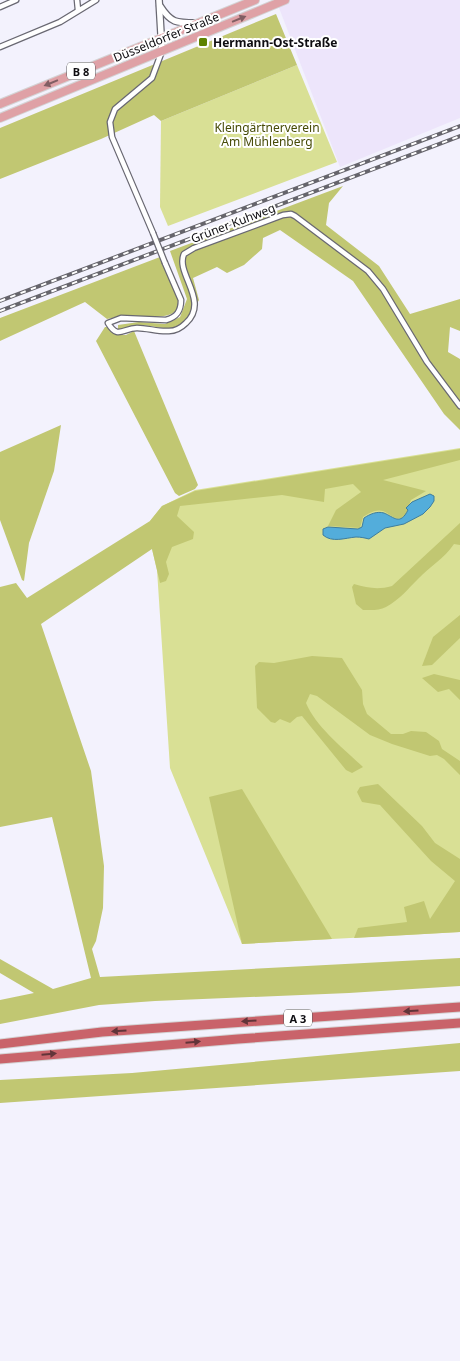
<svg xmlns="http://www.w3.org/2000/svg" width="460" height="1361" font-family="'Noto Sans',sans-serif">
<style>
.industrial{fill:#ede5fb}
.green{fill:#d9e095}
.forest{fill:#c1c772}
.water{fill:#53addb;stroke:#3e7d9e}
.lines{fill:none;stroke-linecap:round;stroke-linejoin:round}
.minor-casing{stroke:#696872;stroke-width:7}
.tertiary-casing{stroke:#696872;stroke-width:8}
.primary-casing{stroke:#d4d3d4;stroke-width:10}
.motorway-casing{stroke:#d4d3d4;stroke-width:11}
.minor{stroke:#fff;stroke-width:4.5}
.tertiary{stroke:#fff;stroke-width:5.5}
.primary{stroke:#dfa1a6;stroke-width:8}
.motorway{stroke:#c9636a;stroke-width:9}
.rail-casing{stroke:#66656c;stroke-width:4}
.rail{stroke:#fff;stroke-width:2;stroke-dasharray:5.5;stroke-linecap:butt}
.minor-bridge-casing{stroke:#696872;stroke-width:7;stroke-linecap:butt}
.minor-bridge{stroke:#fff;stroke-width:4.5}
.oneway{fill:#815e63}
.oneway2{fill:#623439}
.poi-dot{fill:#5e8300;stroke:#fff;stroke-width:2}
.labels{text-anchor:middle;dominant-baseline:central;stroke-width:4;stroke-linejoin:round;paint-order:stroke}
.shield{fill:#fff;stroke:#565658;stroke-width:1}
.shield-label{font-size:11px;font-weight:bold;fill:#0e0d11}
.street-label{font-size:12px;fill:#0e0d11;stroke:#fff}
.poi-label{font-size:12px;font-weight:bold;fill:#0e0d11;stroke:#fff;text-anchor:start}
.park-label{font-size:12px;fill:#464a06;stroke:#fff}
</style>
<rect width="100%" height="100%" fill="#f3f2fd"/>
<path class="industrial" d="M276 0H460V118L340 167Z"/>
<g class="green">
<path d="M297 65 337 162 168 226 160 207 161 121Z"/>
<path d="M460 448V932L242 944 170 768 157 570 152 549 150 521 162 506 195 490Z"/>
</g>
<g class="forest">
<path d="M276 14 297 65 161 121 154 115 101 139 0 179V128Z"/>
<path d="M343 186 329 203 326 225 379 266 410 314 460 299V331L450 327 448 352 460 359V430L444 414 353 281 280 230 263 238 262 249 244 265 227 273 217 267 193 278 199 300C196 305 193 312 189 317 176 335 159 326 141 325 133 325 125 328 118 331V325L139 322 165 324 180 317 187 299 170 251Z"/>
<path d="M160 257 178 300 179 308C168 320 154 316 138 316 128 315 118 316 107 319L85 302 0 341V318Z"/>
<path d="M105 327H108L117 335H126L134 331 198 485 195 489 179 496 175 493 96 341Z"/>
<path d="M61 425 54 471 29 543 24 581 22 580 0 520V452Z"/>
<path d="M460 449V460L383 480 426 491 411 500C409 504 408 512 405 515 398 524 389 513 383 511 376 509 369 513 363 517L360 528 328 526 336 510 361 492 353 484 325 489 324 502 282 495 180 506 177 516 194 532 193 539 172 547 166 562 169 574 166 581 160 583 152 549 41 624 91 771 104 866 103 908 96 941 92 949 100 977 460 958V986L349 993 155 1001 99 1005 0 1024V1000L34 993 0 973V959L53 989 91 978 52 817 0 827V587L16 583 27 598 150 521 162 506 195 491Z"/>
<path d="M460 523V545L454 544C444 559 430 566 418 579 408 589 399 600 386 607 379 611 370 610 363 610L356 604 352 587 354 584C368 588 378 590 392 586Z"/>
<path d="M460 615V638L432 665 422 666 433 637Z"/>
<path d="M312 656 342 658 362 690 363 704 367 714 391 734H403L411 731 426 732 439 741 442 749 460 761V775L444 759 437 755 430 756 392 744 370 735 317 696 310 694 306 703C316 727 344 749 363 767L352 773 346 770 302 716 297 717 290 723 280 719 275 723 271 722 257 708 255 666 259 662 274 663Z"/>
<path d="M434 674 460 680V700L449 689 438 692 422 678Z"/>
<path d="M378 784 422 826 435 843 460 859V932L354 938 358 928 407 922 404 907 424 901 430 919 455 881 431 861 380 805 362 802 357 792 360 787Z"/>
<path d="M242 789 332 939 242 944 209 797Z"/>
<path d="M460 1043V1071L0 1103V1080L132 1073Z"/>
</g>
<path class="water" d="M430 494 434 496V501L430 507 423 514 404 524 385 528 369 539C365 538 361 537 356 537 345 538 332 543 323 535V529L328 527 358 529 362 527 364 518C370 514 377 511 384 513 394 517 400 526 408 510L406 508 412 502Z"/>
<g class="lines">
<g class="minor-casing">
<g id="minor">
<path d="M77 0 78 10"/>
<path d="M0 7 16 0"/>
<path d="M0 47 60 22 96 0"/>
<path d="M153 233 112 137 110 122 115 109 152 78 162 51"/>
<path d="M165 263 181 300C181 311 177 317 166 320L121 318 108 323C118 340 123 328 137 328 148 328 158 332 169 331 175 331 181 328 186 323 210 301 175 273 184 254L194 248 283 215 291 214 295 216 368 271 383 289 427 362 460 406"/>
</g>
</g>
<g class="tertiary-casing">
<g id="tertiary">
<path d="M159 0 162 51"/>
<path d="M160 6C171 23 176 23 196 23"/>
</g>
</g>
<g class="primary-casing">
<g id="primary">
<path d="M0 104 255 0"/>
<path d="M0 118 285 0"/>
</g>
</g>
<g class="motorway-casing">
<g id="motorway">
<path d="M0 1044 102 1032 460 1007"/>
<path d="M0 1059 238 1039 460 1023"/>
</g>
</g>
<use href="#minor" class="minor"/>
<use href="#tertiary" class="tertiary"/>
<use href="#primary" class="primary"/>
<use href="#motorway" class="motorway"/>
<g class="rail-casing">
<g id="rail">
<path d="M0 301 460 126"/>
<path d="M0 311 460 136"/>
</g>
</g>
<use href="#rail" class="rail"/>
<g class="minor-bridge-casing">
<path id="minor-bridge" d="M153 233 165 263"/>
</g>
<use href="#minor-bridge" class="minor-bridge"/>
</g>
<defs><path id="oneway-solid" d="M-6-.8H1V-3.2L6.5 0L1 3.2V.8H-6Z" transform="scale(1.25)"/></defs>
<g class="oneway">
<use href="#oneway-solid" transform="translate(239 19) rotate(-22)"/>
<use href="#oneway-solid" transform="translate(51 83) rotate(158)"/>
</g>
<g class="oneway2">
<use href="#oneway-solid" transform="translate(411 1011) rotate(176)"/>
<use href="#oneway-solid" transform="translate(249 1021) rotate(176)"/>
<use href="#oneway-solid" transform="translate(119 1031) rotate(176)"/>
<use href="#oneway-solid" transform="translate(193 1042) rotate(-5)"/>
<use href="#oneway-solid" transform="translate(49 1054) rotate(-5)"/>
</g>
<rect class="poi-dot" x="198" y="37" width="10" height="10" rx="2.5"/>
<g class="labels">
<g class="shield">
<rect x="67" y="62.5" width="28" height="17" rx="4"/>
<rect x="284" y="1009.5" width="28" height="17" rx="4"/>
</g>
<g class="shield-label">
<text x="81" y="71">B 8</text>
<text x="298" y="1018">A 3</text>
</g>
<g class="street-label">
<text transform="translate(166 37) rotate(-22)">Düsseldorfer Straße</text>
<text transform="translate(233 223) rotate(-21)">Grüner Kuhweg</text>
</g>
<g class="poi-label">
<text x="213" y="42">Hermann-Ost-Straße</text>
</g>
<g class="park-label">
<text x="267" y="127">Kleingärtnerverein<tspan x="267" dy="14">Am Mühlenberg</tspan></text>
</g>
</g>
</svg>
